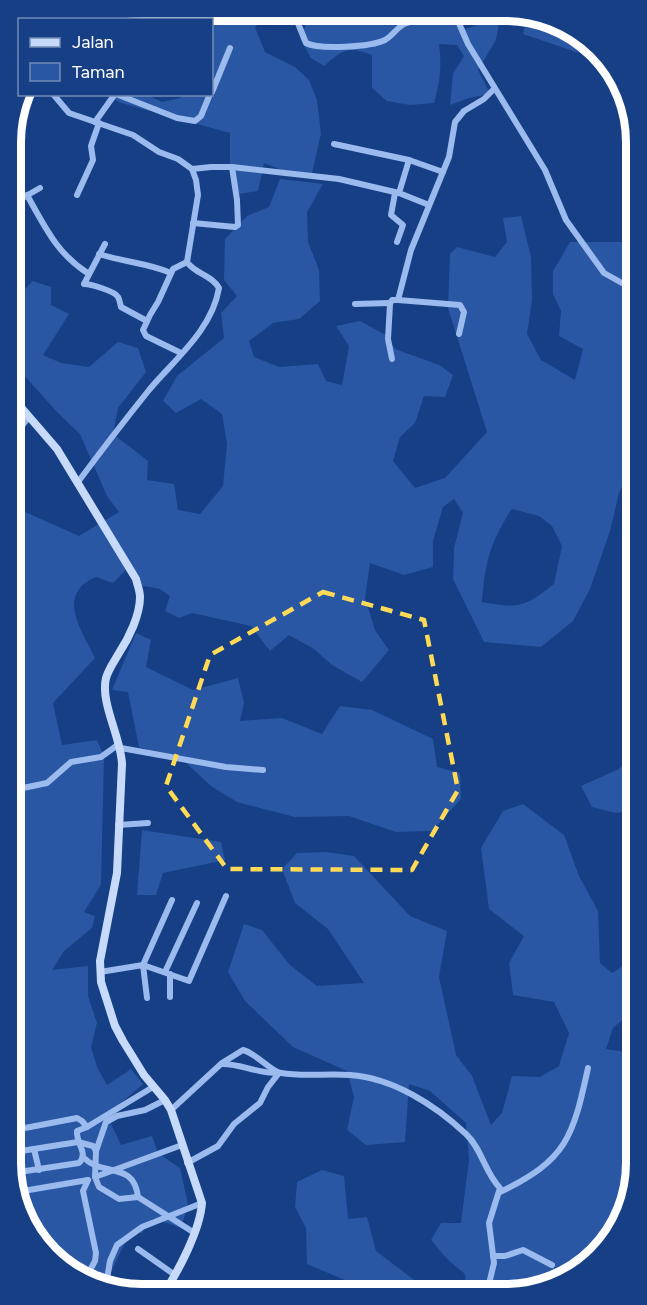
<svg xmlns="http://www.w3.org/2000/svg" width="647" height="1305" font-family="Figtree,sans-serif">
<style>
.green{fill:#2957a4;fill-rule:evenodd}
.lines{fill:none;stroke-linecap:round;stroke-linejoin:round}
.street{stroke:#9bbaed;stroke-width:6}
.secondary{stroke:#c8daf9;stroke-width:8}
.marked{fill:none;stroke:#ffda57;stroke-width:4.5;stroke-dasharray:12 8;stroke-linejoin:round}
.rim{fill:none;stroke:#fff;stroke-width:8}
</style>
<rect width="100%" height="100%" fill="#163f85"/>
<g class="green">
<path d="M195 11H273L255 27 265 52 295 67 309 80 317 100 321 134 312 173 282 170 264 163 258 191 234 195 230 165V133L121 103 106 95H147L162 102 180 98 183 95 212 94V20L192 19Z"/>
<path d="M345 12H448V16L466 29 488 21 499 23 496 40 478 70 490 94 469 98 450 105 453 74 464 56 457 45 439 44C442 66 440 83 434 103L410 105 387 101 372 88V55C347 46 344 49 324 66L311 58 300 38 309 18H331L346 21Z"/>
<path d="M529 13 591 43 603 61 523 34Z"/>
<path d="M280 179 323 184 307 212 308 242 319 270 320 301 299 319 273 323 249 341 254 357 279 367 318 364 326 381 342 385 349 346 336 326 360 321 386 335 395 349 439 365 453 375 445 397 424 396 415 423 400 437 393 461 415 488 445 478 487 432 448 308 450 254 457 247 495 257 507 242 503 218 521 216 531 257 532 300 527 334 541 360 575 380 583 349 559 336 561 311 553 294V271L570 242H630L632 464 619 493 610 531 590 589 573 621 541 647 484 642 453 579 454 548 463 513 454 499 443 507 433 541V567L404 575 370 563 365 598 375 630 389 650 362 682 332 665 314 649 289 635 270 651 251 626 192 613 179 618 165 611 170 596 160 589 138 585 129 567 113 583 96 577C55 594 82 631 95 658L53 703 62 745 97 740 104 756 101 885 84 912 95 916 92 928 64 951 52 970 88 966V996L97 1023 91 1047 97 1067 107 1085 131 1069 143 1084 107 1115 121 1145 152 1136 158 1153 180 1168 188 1204 181 1228 153 1218 142 1233 130 1232 105 1285 56 1262 17 1205 14 507 79 536 119 512 107 496 80 434 57 412 13 363V301L33 281 51 287V305L69 314 43 355 61 363 89 367 118 342 138 348 146 372 118 408 113 434 148 461 147 480 174 484 178 510 200 514 223 486 227 444 222 414 201 399 176 413 163 401 177 376 224 338 221 313 237 296 224 280 225 239 247 216 269 207ZM512 509 539 516 552 526 562 546 554 584C524 607 520 609 482 602 485 563 490 542 512 509Z"/>
<path d="M136 633 151 640 146 667 193 690 238 678 244 703 240 721 282 718 322 734 340 706 372 710 433 739 437 767 460 773 461 799 432 831 396 832 349 816 295 817 237 802 211 786 185 762 139 747 128 692 112 690Z"/>
<path d="M634 752V810L616 813 592 807 581 786 619 769Z"/>
<path d="M523 804 564 835 579 876 598 911 600 963 612 973 635 958V1009L613 1028 606 1049 626 1052 635 1047 636 1172 609 1243 547 1288 466 1289 465 1274 447 1259 431 1240 441 1223H461L469 1159 466 1123 430 1091 409 1084 405 1142 366 1145 347 1130 354 1097 347 1071 293 1047 245 1001 228 972 244 924 262 930 290 965 317 986 364 983 328 929 295 903 282 869 297 853 326 852 354 856 410 916 447 931 439 977 456 1055 472 1076 491 1125 502 1113 512 1076 540 1077 559 1066 569 1033 554 1002 513 995 509 963 524 936 489 909 481 848 503 811Z"/>
<path d="M142 830 221 842 225 860 163 873 156 895H137Z"/>
<path d="M322 1170 344 1176 348 1219 367 1217 376 1251 426 1289 363 1290 361 1287 307 1264 306 1228 295 1207 297 1182Z"/>
</g>
<g class="lines">
<g class="street">
<path d="M293 11 306 43C319 50 371 47 385 40 394 35 397 26 407 23 422 18 439 16 454 14"/>
<path d="M454 12 468 44 545 170 566 220 604 273 631 288"/>
<path d="M212 92 230 48"/>
<path d="M53 94 69 113 133 135 159 152 178 159 192 169 196 180 198 195 187 262C195 274 212 275 219 288 212 330 175 359 149 390 125 420 101 451 78 482"/>
<path d="M116 94 177 118 195 121 201 116 210 94"/>
<path d="M95 122 115 94"/>
<path d="M334 144 409 160 443 172"/>
<path d="M409 160 399 193 429 205"/>
<path d="M192 169 211 167H232L339 179 399 193"/>
<path d="M395 193 391 215 403 225 397 242"/>
<path d="M27 195C45 227 57 254 89 274"/>
<path d="M77 195 93 160 91 146 99 123"/>
<path d="M12 204 40 188"/>
<path d="M193 223 235 227 238 225 237 200 232 167"/>
<path d="M105 244 84 284C90 284 115 291 118 297 120 300 120 304 121 307L147 321"/>
<path d="M99 254C123 262 148 263 171 273"/>
<path d="M398 300 460 305 464 312 459 334"/>
<path d="M355 304 390 303"/>
<path d="M181 353 146 336 143 330 150 315 158 302 173 269 187 262"/>
<path d="M392 359 388 339 390 304 392 300H398L411 250 449 157 455 122 464 111 484 99 494 89"/>
<path d="M13 437 29 417"/>
<path d="M121 748 226 767 263 770"/>
<path d="M15 793 23 788 47 783 71 762 101 757 119 744"/>
<path d="M118 825 148 823"/>
<path d="M100 972 143 965 172 900"/>
<path d="M165 972 197 903"/>
<path d="M170 974V997"/>
<path d="M147 998 143 965 189 981 226 896"/>
<path d="M222 1064C242 1064 259 1074 279 1073"/>
<path d="M171 1110 222 1063 243 1050C256 1053 271 1072 281 1073 304 1077 327 1073 350 1075 393 1078 435 1105 466 1134 482 1149 485 1173 500 1188L489 1223 494 1263 488 1288"/>
<path d="M25 1128 77 1118 82 1121 87 1127"/>
<path d="M34 1149 39 1170"/>
<path d="M21 1151 78 1142 93 1146 96 1151 95 1177 99 1187 119 1199 138 1197 193 1232"/>
<path d="M96 1151 106 1122 117 1116 145 1110 165 1100"/>
<path d="M84 1158C103 1177 134 1161 138 1197"/>
<path d="M187 1163 218 1146 234 1124 260 1103 268 1087 279 1073"/>
<path d="M19 1172 79 1163C89 1153 76 1144 77 1131L87 1127 153 1087"/>
<path d="M95 1177 182 1145"/>
<path d="M23 1191 88 1180"/>
<path d="M500 1192C567 1160 573 1137 588 1068"/>
<path d="M138 1249 175 1275"/>
<path d="M493 1256H505L523 1250 552 1265"/>
<path d="M87 1276 95 1261 96 1253 83 1191 88 1180"/>
<path d="M106 1285 110 1261 117 1245 142 1227 202 1203"/>
</g>
<path class="secondary" d="M13 398 57 449 136 579C137 584 140 591 140 597 140 615 129 638 119 653 114 662 109 668 106 678 100 703 121 737 122 764L117 873 100 961 101 982 115 1026 123 1041 144 1075 165 1100 171 1110 202 1203C200 1230 179 1270 164 1293"/>
</g>
<path class="marked" d="M323 592 424 620 458 790 412 870 227 869 166 786 210 655Z"/>
<path d="M0 0H647V1305H0ZM142 21H505A121 121 0 0 1 626 142V1163A121 121 0 0 1 505 1284H142A121 121 0 0 1 21 1163V142A121 121 0 0 1 142 21Z" fill="#163f85" fill-rule="evenodd"/>
<path class="rim" d="M142 21H505A121 121 0 0 1 626 142V1163A121 121 0 0 1 505 1284H142A121 121 0 0 1 21 1163V142A121 121 0 0 1 142 21Z"/>
<rect x="18" y="18" width="195" height="78" fill="#163f85" stroke="#738cb6" stroke-width="1.5"/>
<rect x="30" y="38" width="30" height="9" fill="#c8daf9" stroke="#738cb6" stroke-width="1.5"/>
<text x="72" y="48" font-size="18" fill="#ffffff">Jalan</text>
<rect x="30" y="63" width="30" height="18" fill="#2957a4" stroke="#738cb6" stroke-width="1.5"/>
<text x="72" y="78" font-size="18" fill="#ffffff">Taman</text>
</svg>
